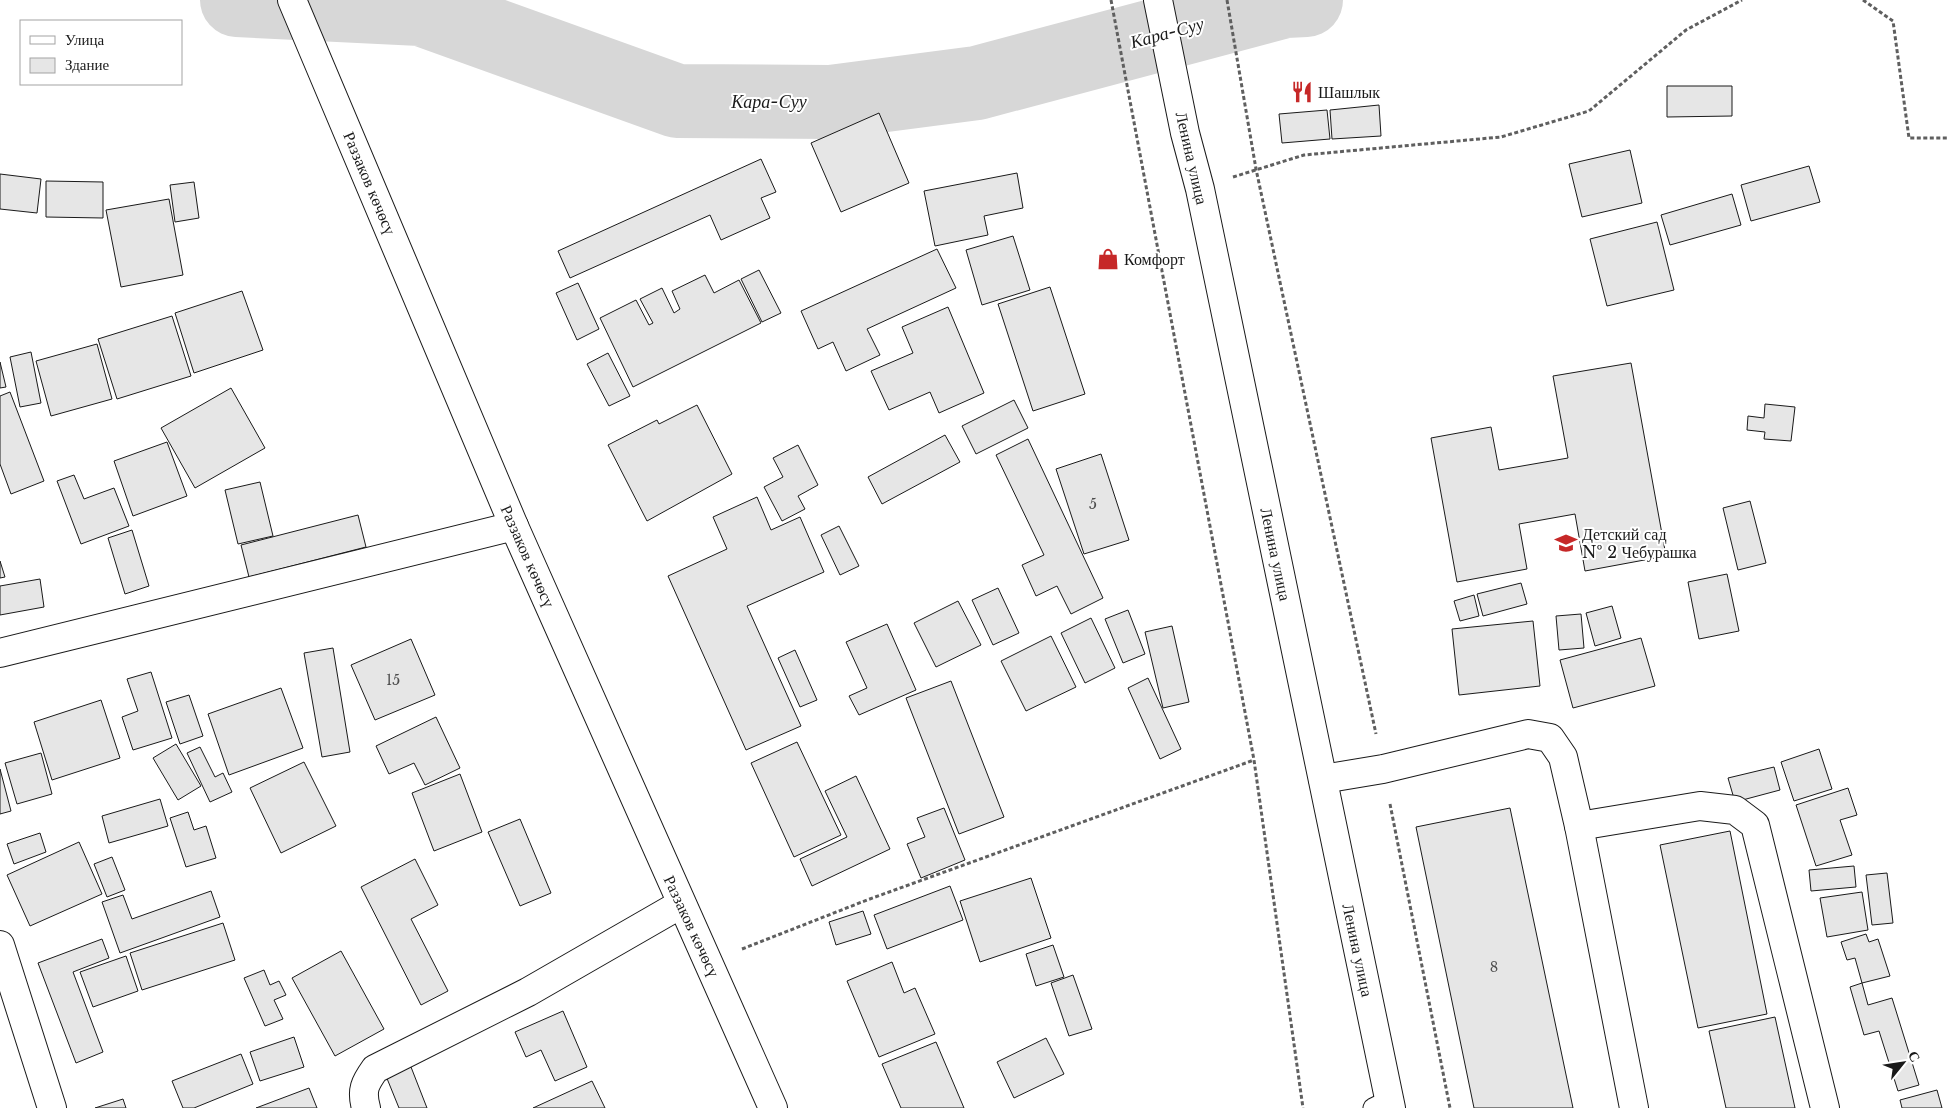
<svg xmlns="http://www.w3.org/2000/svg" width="1948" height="1108" font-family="'Libre Baskerville',serif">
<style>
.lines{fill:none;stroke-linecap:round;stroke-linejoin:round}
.river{stroke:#d7d7d7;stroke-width:74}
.building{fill:#e6e6e6;stroke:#1a1a1a}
.service-casing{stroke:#1a1a1a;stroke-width:21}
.minor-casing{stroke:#1a1a1a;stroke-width:30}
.primary-casing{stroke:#1a1a1a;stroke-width:30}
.trunk-casing{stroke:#1a1a1a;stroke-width:30}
.path{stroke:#5f5f5f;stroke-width:3;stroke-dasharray:4 2.5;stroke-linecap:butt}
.service{stroke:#fff;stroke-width:19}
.minor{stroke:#fff;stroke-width:28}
.primary{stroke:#fff;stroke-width:28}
.trunk{stroke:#fff;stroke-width:28}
.labels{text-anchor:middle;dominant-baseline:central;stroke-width:4;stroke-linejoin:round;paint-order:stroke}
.number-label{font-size:14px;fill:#4d4d4d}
.poi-label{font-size:16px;fill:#1a1a1a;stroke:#fff;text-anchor:start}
.street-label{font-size:16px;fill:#1a1a1a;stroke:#fff}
.water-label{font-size:18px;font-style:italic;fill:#1a1a1a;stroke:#fff}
</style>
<rect width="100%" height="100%" fill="#fff"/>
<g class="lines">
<path class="river" d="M237 0 421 9 677 101 831 102 977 83 1285 1 1306 0"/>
</g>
<g class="building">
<path d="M1667 86H1732V116L1667 117Z"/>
<path d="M1379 105 1381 136 1332 139 1330 110Z"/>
<path d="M1327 110 1330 139 1282 143 1279 114Z"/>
<path d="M879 113 909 183 841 212 811 143Z"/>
<path d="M1630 150 1642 203 1582 217 1569 164Z"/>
<path d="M761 159 776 192 761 198 770 218 721 240 710 215 570 278 558 251Z"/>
<path d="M1809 166 1820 202 1751 221 1741 185Z"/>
<path d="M1017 173 1023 208 984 216 988 235 935 246 924 191Z"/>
<path d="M0 174 41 179 37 213 0 209Z"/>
<path d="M46 181 103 182V218L46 217Z"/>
<path d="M194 182 199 218 175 222 170 185Z"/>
<path d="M1732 194 1741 225 1670 245 1661 215Z"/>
<path d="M169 199 183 275 121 287 106 210Z"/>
<path d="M1657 222 1674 290 1607 306 1590 239Z"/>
<path d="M1013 236 1030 290 982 305 966 250Z"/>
<path d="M937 249 956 288 867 329 880 355 846 371 833 342 818 349 801 311Z"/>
<path d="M759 270 781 313 762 322 741 279Z"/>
<path d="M705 275 714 293 739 280 761 323 633 387 600 318 636 300 649 325 653 323 640 299 662 288 674 313 680 309 672 291Z"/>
<path d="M578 283 599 329 577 340 556 293Z"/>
<path d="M1050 287 1085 394 1033 411 998 304Z"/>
<path d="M242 291 263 350 194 373 175 313Z"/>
<path d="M948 307 984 393 939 413 930 392 889 410 871 371 913 353 902 327Z"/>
<path d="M172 316 191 376 117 399 98 339Z"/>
<path d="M97 344 112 399 51 416 36 361Z"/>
<path d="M31 352 41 403 20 407 10 357Z"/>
<path d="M608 353 630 396 609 406 587 364Z"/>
<path d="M0 362 6 387 0 388Z"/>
<path d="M1631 363 1666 556 1585 571 1575 514 1519 524 1527 569 1457 582 1431 438 1491 427 1499 470 1568 458 1553 376Z"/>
<path d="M231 388 265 448 195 488 161 428Z"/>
<path d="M10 392 44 481 11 494 0 464V396Z"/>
<path d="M1014 400 1028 428 976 454 962 426Z"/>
<path d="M1765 404 1795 407 1791 441 1764 439 1765 432 1747 430 1748 416 1764 418Z"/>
<path d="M697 405 732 474 647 521 608 445 657 420 659 424Z"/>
<path d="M945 435 960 462 882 504 868 477Z"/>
<path d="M1028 439 1103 598 1071 614 1057 586 1036 596 1022 565 1044 555 996 455Z"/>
<path d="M167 442 187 496 133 516 114 461Z"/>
<path d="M798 445 818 485 798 496 805 509 782 521 764 487 783 477 773 458Z"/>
<path d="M1101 454 1129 540 1084 554 1056 469Z"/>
<path d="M74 475 84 499 114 488 129 526 81 544 57 481Z"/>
<path d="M260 482 273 536 238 544 225 490Z"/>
<path d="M757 497 771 530 800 517 824 572 747 606 801 726 746 750 668 576 727 549 713 517Z"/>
<path d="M1750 501 1766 563 1738 570 1723 508Z"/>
<path d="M358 515 366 547 249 577 241 545Z"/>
<path d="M839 526 859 566 840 575 821 535Z"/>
<path d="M132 530 149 586 125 594 108 538Z"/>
<path d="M0 561 5 577 0 578Z"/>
<path d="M1727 574 1739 631 1699 639 1688 582Z"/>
<path d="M40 579 44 607 0 615V586Z"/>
<path d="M1521 583 1527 604 1483 616 1477 594Z"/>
<path d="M998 588 1019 633 993 645 972 600Z"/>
<path d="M1474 595 1479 616 1460 621 1454 601Z"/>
<path d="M958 601 981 645 936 667 914 623Z"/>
<path d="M1612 606 1621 638 1595 646 1586 613Z"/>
<path d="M1128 610 1145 654 1123 663 1105 619Z"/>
<path d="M1581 614 1584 648 1559 650 1556 616Z"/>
<path d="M1091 618 1115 668 1085 683 1061 633Z"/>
<path d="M1533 621 1540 686 1459 695 1452 629Z"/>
<path d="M887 624 916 690 859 715 849 696 867 688 846 642Z"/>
<path d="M1172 626 1189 702 1163 708 1145 632Z"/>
<path d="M1051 636 1076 687 1026 711 1001 661Z"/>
<path d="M1641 638 1655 686 1573 708 1560 660Z"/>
<path d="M411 639 435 695 375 720 351 665Z"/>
<path d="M333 648 350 752 322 757 304 653Z"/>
<path d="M795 650 817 700 800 707 778 658Z"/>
<path d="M151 672 172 738 133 750 122 717 138 711 127 679Z"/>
<path d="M1148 678 1181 749 1160 759 1128 688Z"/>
<path d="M951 681 1004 817 959 834 906 698Z"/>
<path d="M281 688 303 748 229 775 208 714Z"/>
<path d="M189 695 203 736 180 744 166 702Z"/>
<path d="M101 700 120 758 52 780 34 722Z"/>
<path d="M436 717 460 768 425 785 414 763 389 774 376 746Z"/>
<path d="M797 742 841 835 794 857 751 763Z"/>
<path d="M176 744 201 786 178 800 153 758Z"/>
<path d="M200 747 215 777 223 773 232 792 210 802 187 753Z"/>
<path d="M1819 749 1832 789 1794 801 1781 762Z"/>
<path d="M41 753 52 794 17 804 5 763Z"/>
<path d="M304 762 336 826 281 853 250 788Z"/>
<path d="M1774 767 1780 790 1735 802 1728 778Z"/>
<path d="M0 769 11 811 0 814Z"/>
<path d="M460 774 482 832 434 851 412 793Z"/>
<path d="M856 776 890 849 812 886 800 859 847 837 825 791Z"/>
<path d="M1848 788 1857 815 1840 820 1852 855 1816 866 1796 805Z"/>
<path d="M160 799 168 826 109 843 102 816Z"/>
<path d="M944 808 965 860 921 878 907 844 925 837 917 818Z"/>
<path d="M1510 808 1573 1108H1474L1416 827Z"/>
<path d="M188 812 194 830 206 826 216 858 186 867 170 818Z"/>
<path d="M520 819 551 893 520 906 488 832Z"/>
<path d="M1730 831 1767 1014 1698 1028 1660 845Z"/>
<path d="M40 833 46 852 14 864 7 844Z"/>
<path d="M79 842 102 894 30 926 7 875Z"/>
<path d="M112 857 125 890 107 897 94 864Z"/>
<path d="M415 859 438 905 411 919 448 991 421 1005 361 887Z"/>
<path d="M1854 866 1856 887 1811 891 1809 870Z"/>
<path d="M1887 873 1893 923 1872 925 1866 875Z"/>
<path d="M1031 878 1051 938 980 962 960 901Z"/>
<path d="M950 886 963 920 887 949 874 915Z"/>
<path d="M211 891 220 917 120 953 102 902 123 895 132 919Z"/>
<path d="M1862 892 1868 930 1827 937 1820 898Z"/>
<path d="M863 911 871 934 836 945 829 922Z"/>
<path d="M223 923 235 960 142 990 130 953Z"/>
<path d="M1866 934 1869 942 1878 939 1890 976 1862 983 1855 958 1847 960 1841 942Z"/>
<path d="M102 939 109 958 73 972 103 1052 76 1063 38 963Z"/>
<path d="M1053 945 1064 977 1036 986 1026 954Z"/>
<path d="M341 951 384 1029 335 1056 292 978Z"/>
<path d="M126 956 138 991 93 1007 80 972Z"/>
<path d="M892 962 904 993 915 988 935 1034 879 1057 847 981Z"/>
<path d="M264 970 270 985 279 981 286 995 274 1000 283 1019 265 1026 244 978Z"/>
<path d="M1073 975 1092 1029 1069 1036 1051 983Z"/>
<path d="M1862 983 1868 1005 1892 998 1919 1085 1898 1091 1879 1031 1864 1035 1850 987Z"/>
<path d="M563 1011 587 1067 555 1081 541 1050 526 1057 515 1032Z"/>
<path d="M1775 1017 1795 1108H1726L1709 1031Z"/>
<path d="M294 1037 304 1067 260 1081 250 1052Z"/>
<path d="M1046 1038 1064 1074 1014 1098 997 1062Z"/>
<path d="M936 1042 964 1108H901L882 1064Z"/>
<path d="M241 1054 253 1084 194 1108H183L172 1081Z"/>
<path d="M411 1067 427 1108H399L386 1076Z"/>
<path d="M592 1081 605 1108H533Z"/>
<path d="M309 1088 317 1108H256Z"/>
<path d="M1937 1090 1942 1108H1902L1900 1100Z"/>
<path d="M123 1099 126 1108H95Z"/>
</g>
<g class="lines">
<g class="service-casing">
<path id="service" d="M1373 1108 1389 1100"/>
</g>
<g class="minor-casing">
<g id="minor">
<path d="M0 653 514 526"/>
<path d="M1323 779 1383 769 1528 734 1550 738 1563 757 1579 826 1634 1108"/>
<path d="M1579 826 1700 806 1735 810 1755 825 1825 1108"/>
<path d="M0 945 52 1108"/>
<path d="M366 1108C361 1090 365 1083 375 1069L528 992 681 904"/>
</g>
</g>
<g class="primary-casing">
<path id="primary" d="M1158 0 1185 133 1200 189 1391 1108"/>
</g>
<g class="trunk-casing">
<path id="trunk" d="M292 0 514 526 773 1108"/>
</g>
<g class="path">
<path d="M1111 0 1254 760 1303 1108"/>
<path d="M1227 0 1256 169 1376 734"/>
<path d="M1863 0 1893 21 1909 138H1948"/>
<path d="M1233 177 1304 155 1501 137 1589 111 1686 30 1742 0"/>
<path d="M1390 804 1450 1108"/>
<path d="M742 949 867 900 1254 760"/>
</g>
<use href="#service" class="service"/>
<use href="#minor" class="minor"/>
<use href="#primary" class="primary"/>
<use href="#trunk" class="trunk"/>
</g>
<defs>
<g id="restaurant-bare" transform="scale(1.725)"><path d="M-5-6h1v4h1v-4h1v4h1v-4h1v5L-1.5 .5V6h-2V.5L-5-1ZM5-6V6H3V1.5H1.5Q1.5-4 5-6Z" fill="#c62828" stroke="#fff" stroke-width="2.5" paint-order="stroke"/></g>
<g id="shop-bare" transform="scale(1.725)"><path d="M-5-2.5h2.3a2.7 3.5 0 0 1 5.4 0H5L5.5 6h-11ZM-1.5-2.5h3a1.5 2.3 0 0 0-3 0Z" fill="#c62828" stroke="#fff" stroke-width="2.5" paint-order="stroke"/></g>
<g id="school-bare" transform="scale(1.725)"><path d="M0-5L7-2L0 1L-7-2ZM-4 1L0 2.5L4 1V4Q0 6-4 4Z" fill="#c62828" stroke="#fff" stroke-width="2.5" paint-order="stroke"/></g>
</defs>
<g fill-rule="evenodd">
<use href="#restaurant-bare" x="1302" y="92"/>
<use href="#shop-bare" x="1108" y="259"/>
<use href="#school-bare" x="1566" y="543"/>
</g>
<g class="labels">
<g class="number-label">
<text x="1093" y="504">5</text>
<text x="393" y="680">15</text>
<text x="1494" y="967">8</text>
</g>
<g class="poi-label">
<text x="1318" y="92">Шашлык</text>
<text x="1124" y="259">Комфорт</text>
<text x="1582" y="534">Детский сад<tspan x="1582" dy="18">№ 2 Чебурашка</tspan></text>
</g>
<g class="street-label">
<text transform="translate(1192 158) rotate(77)">Ленина улица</text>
<text transform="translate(370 183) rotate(67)">Раззаков көчөсү</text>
<text transform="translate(1276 554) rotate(78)">Ленина улица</text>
<text transform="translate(528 556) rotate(66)">Раззаков көчөсү</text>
<text transform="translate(692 926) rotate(65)">Раззаков көчөсү</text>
<text transform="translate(1358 950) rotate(78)">Ленина улица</text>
</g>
<g class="water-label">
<text transform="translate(1167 33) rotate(-15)">Кара-Суу</text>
<text x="769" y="102">Кара-Суу</text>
</g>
</g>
<rect x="20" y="20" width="162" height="65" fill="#ffffff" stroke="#a3a3a3"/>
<rect x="30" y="36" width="25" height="8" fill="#ffffff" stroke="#a3a3a3"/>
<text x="65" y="45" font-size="15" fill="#1a1a1a">Улица</text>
<rect x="30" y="58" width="25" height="15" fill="#e6e6e6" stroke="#a3a3a3"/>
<text x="65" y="70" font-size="15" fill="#1a1a1a">Здание</text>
<g transform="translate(1903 1063) rotate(60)" stroke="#ffffff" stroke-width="4" paint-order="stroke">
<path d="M0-4L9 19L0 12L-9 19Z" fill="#1a1a1a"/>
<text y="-8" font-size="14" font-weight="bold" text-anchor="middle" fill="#1a1a1a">С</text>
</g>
</svg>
